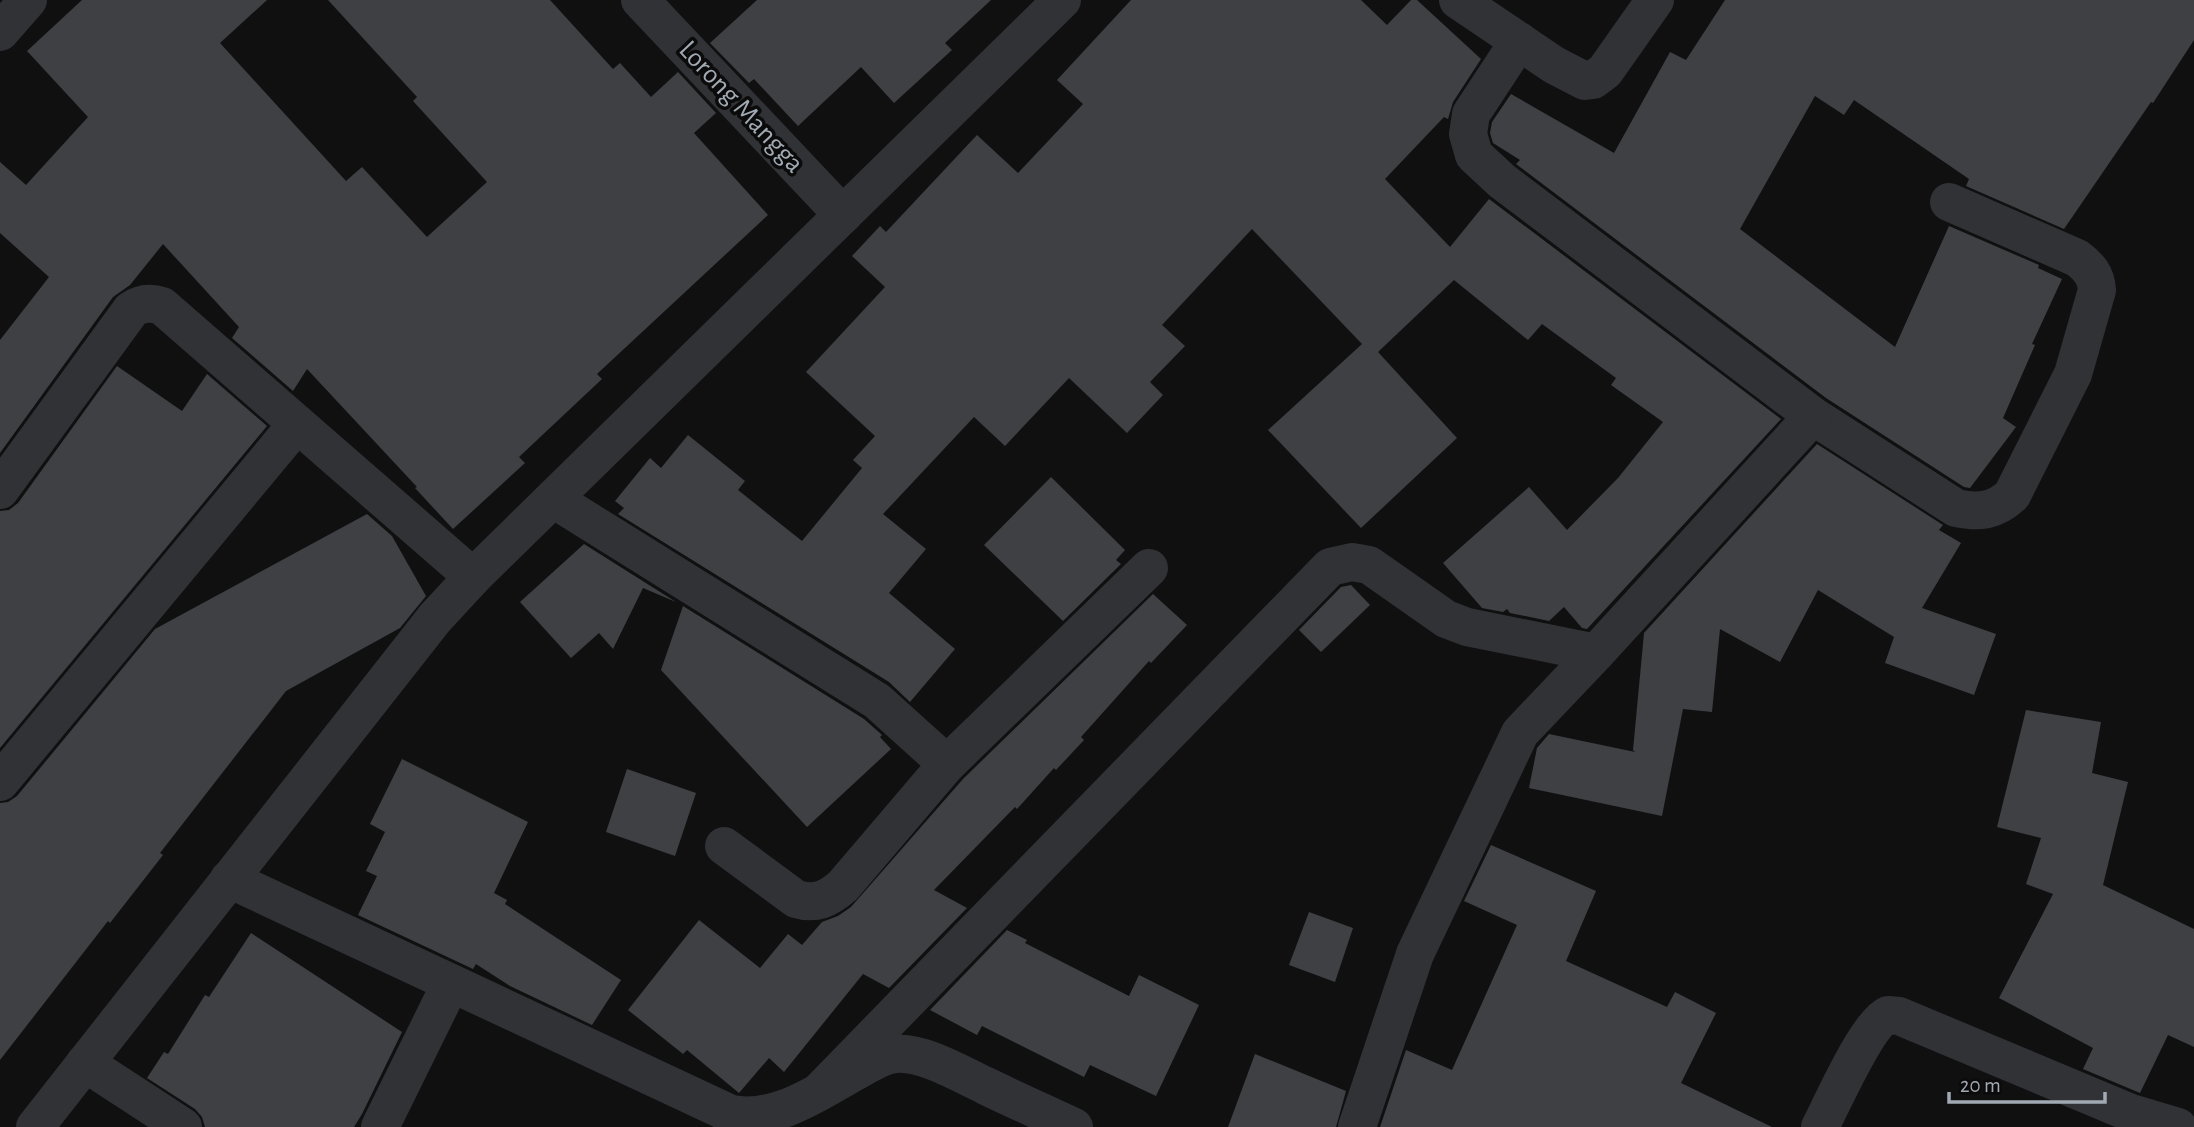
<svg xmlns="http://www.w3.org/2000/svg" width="2194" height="1127" font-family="'Alegreya Sans',sans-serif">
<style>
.building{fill:#3f4044}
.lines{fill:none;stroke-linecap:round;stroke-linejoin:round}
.minor{stroke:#313236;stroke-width:38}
.tertiary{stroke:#313236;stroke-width:38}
.labels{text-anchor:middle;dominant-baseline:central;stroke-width:7;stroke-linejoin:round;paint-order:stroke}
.street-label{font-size:28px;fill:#a1a9b2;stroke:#0b0b0c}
</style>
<rect width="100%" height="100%" fill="#101011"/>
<g class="building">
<path d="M82 0H267L220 43 346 181 362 167 427 237 487 182 413 101 417 97 328 0H550L613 69 620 63 651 97 678 72 716 113 694 133 768 215 597 374 602 379 519 457 525 463 453 529 415 488 417 487 307 369 293 391 232 338 239 327 163 244 130 285 113 297 0 453V340L49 277 0 233V162L26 185 88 117 27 51Z"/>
<path d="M757 0H991L945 43 952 50 894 103 861 67 798 126 754 79 749 83 710 43Z"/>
<path d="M1131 0H1361L1387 25 1411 0H1417L1481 59 1453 102 1448 119 1444 117 1385 179 1450 247 1489 199 1781 419 1587 629 1582 628 1564 607 1549 621 1510 613 1507 609 1503 612 1482 608 1443 563 1529 487 1567 530 1618 478 1663 422 1611 385 1616 378 1542 324 1528 340 1454 280 1378 352 1457 438 1361 528 1268 430 1362 344 1252 229 1162 325 1185 346 1150 382 1163 395 1127 433 1069 378 1005 446 974 417 883 514 926 549 889 593 955 649 910 702 889 682 618 514 624 508 615 501 650 458 661 468 688 435 745 481 738 490 802 541 862 468 853 460 875 436 806 372 885 287 852 256 880 226 886 232 977 135 1018 173 1083 104 1057 80Z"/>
<path d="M1725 0H2194V40L2153 103 2151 102 2064 229 1966 186 1969 179 1854 100 1844 115 1815 96 1740 229 1895 347 1949 226 2039 265 2038 268 2062 279 2032 344 2035 345 2003 418 2016 427 1970 488 1964 487 1826 398 1516 164 1520 160 1493 143 1490 133 1492 122 1511 94 1614 153 1670 52 1686 60Z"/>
<path d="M117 366 182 411 207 374 267 426 0 748V511L9 510 18 503Z"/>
<path d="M1817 444 1943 525 1939 530 1961 543 1922 608 1996 634 1974 695 1885 663 1894 637 1818 590 1780 662 1720 629 1712 712 1683 709 1662 816 1529 788 1537 748 1549 734 1635 752 1633 750 1644 633Z"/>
<path d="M1051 477 1125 550 1116 560 1121 564 1063 621 984 545Z"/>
<path d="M367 514 392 536 426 596 400 628 286 691 160 853 163 855 110 923 108 921 0 1060V803L8 802 17 796 155 629Z"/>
<path d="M584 544 676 602 643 588 613 649 599 633 571 658 520 602Z"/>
<path d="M1351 585 1370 605 1321 652 1299 630 1341 587Z"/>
<path d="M1153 594 1187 625 1151 663 1149 661 1081 737 1084 740 1056 770 1054 768 1017 809 1015 807 934 890 967 908 889 988 863 974 784 1072 769 1058 739 1093 687 1050 683 1054 628 1010 699 920 760 968 788 934 802 945 822 922 838 916 851 907 963 779Z"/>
<path d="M683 606 864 719 882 735 880 737 891 749 807 827 661 670Z"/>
<path d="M2026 710 2101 722 2092 773 2128 782 2103 885 2194 929V1047L2168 1035 2140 1093 2083 1069 2093 1048 1999 998 2053 894 2026 884 2041 838 1997 827Z"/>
<path d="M402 759 528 822 494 893 507 900 505 904 621 980 592 1025 510 986 476 964 473 969 358 915 377 876 366 871 385 832 370 824Z"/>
<path d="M627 769 696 793 675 856 606 832Z"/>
<path d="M1491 845 1596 891 1566 961 1667 1007 1675 992 1716 1013 1681 1083 1772 1127H1380L1406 1050 1452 1070 1517 925 1464 901Z"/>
<path d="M1309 912 1353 928 1335 982 1289 965Z"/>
<path d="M1007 930 1027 940 1025 943 1129 996 1139 975 1199 1005 1156 1096 1090 1065 1084 1077 982 1026 977 1035 930 1010Z"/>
<path d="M251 933 402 1032 362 1114 354 1127H205L202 1117 195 1109 147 1078 164 1052 168 1054 205 995 209 997Z"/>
<path d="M1255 1054 1346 1091 1336 1127H1228Z"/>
</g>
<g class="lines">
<g class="minor">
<path d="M640 0 843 215"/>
<path d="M1458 0 1554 65 1585 81 1593 80 1605 71 1655 0"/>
<path d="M0 32 28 0"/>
<path d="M1519 41 1471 114 1468 134 1474 155 1502 181 1813 416 1956 508C1979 513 1995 511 2012 495L2073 374 2097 290C2096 275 2089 267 2077 258L1949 202"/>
<path d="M0 490 131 310C141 303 150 302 162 306L473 577"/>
<path d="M553 499 877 701 947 764"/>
<path d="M0 782 297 424"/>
<path d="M724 846 796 899C816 905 828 899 843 886L947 764 1149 568"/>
<path d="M229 879 731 1114C778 1123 821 1090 860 1069 871 1063 883 1055 895 1054 922 1051 961 1074 986 1086 1015 1100 1044 1113 1074 1127"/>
<path d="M85 1063 183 1127"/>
<path d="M819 1092 1330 567 1352 562 1369 565 1446 619 1467 627 1596 653"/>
<path d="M380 1127 451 983"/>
<path d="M1357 1127 1415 954 1520 733 1596 653 1813 416"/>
<path d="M1820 1127C1832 1104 1867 1024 1888 1015L1899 1016 2131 1113 2178 1127"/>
</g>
<path class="tertiary" d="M35 1127 435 618 473 577 1062 0"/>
</g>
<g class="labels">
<g class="street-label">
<text transform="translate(741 107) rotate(47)">Lorong Mangga</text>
</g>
</g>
<path d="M1949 1092v10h156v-10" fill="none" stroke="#a1a9b2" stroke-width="3.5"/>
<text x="1960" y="1092" font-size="21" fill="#a1a9b2" stroke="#0b0b0c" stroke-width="5" paint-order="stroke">20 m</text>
</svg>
